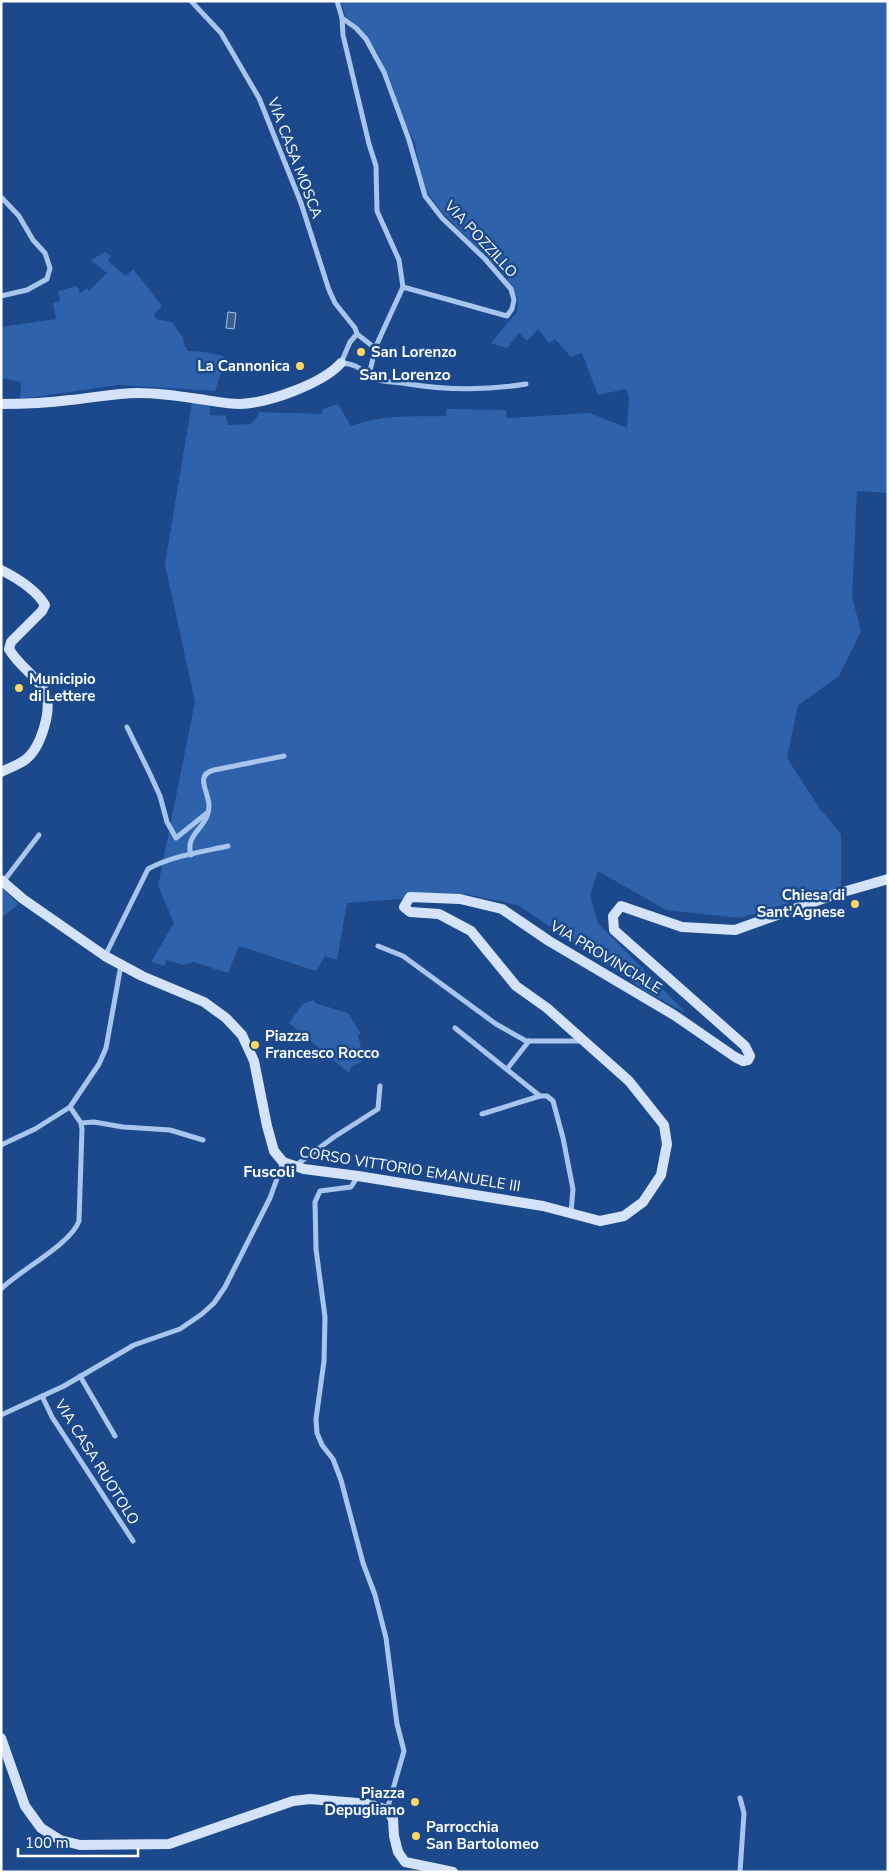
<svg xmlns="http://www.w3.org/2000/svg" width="889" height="1873" font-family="'Nunito Sans',sans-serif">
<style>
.green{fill:#2e62aa}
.water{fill:#3c5d8f;stroke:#9bbfef}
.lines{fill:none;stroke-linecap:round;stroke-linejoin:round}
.street{stroke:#a8c5ed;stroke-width:5}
.secondary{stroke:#d4e3fa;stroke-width:10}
.poi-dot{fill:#fed765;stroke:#1b498c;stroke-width:2}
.labels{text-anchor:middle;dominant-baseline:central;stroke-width:5;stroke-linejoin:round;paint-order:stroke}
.street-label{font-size:15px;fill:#fff;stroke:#1b498c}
.poi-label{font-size:15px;font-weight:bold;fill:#fff;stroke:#1b498c;text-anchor:start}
.neighbourhood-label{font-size:16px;font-weight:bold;fill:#fff;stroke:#1b498c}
</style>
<rect width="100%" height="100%" fill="#1b498c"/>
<g class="green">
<path d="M341 1H888V493L857 491 852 597 861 631 839 676 798 705 787 758 820 809 841 834V887L740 918 666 910 598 871 590 895 598 923 686 1013 647 992 518 905 465 894 347 903 337 960 325 956 316 971 239 946 228 973 193 962 184 965 166 960 165 966 151 962 174 923 158 886 195 702 165 564 192 402 210 407V415L226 416 228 425 251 424 257 417 259 412 322 414 323 409 338 404 351 426C385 414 410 417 446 416V409L506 410 507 418 589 413 627 428 629 397 626 389 598 395 582 353 571 357 555 339 549 343 538 329 527 341 519 333 507 348 491 343 517 312 518 299 505 276 441 211 426 191 421 175 415 143 400 113 393 87 379 55 358 26 345 16Z"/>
<path d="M105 252 111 256 108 261 126 276 133 269 162 306 154 314 156 319 172 322 183 338 185 346 188 351C201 351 214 353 226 357L215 391 119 385 20 399 21 382 1 378V327L56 319 53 303 60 301 58 291 77 286 80 293 87 288 89 291 107 273 91 260Z"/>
<path d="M1 887 19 904 1 918Z"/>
<path d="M313 1000 315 1003 348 1013 361 1034H357L361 1045 360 1047 362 1053 365 1052 368 1058 351 1067 349 1073 289 1023 303 1004Z"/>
</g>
<path class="water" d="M228 312 236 313 234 329 226 328Z"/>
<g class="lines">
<g class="street">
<path d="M191 1 221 33 259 98 301 203 329 290 335 303 355 328 357 334"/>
<path d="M337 1 342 18 356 28 366 39 384 72 409 140 425 196 442 218 485 259 511 289 514 300 512 309 507 316 403 287 376 346 369 375"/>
<path d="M342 18 343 35 369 144 376 166 377 211 399 260 403 287"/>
<path d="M1 197 19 216 33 240 45 253 50 268 47 279 27 290 1 296"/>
<path d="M357 334 350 342 341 363C363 364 362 375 379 380 386 382 394 382 402 383 443 390 485 391 526 384"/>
<path d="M357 334 375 348"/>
<path d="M127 727 150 774 160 796 167 822 176 838 207 813"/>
<path d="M191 855C184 833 209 828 209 806 209 792 194 775 214 770L284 756"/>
<path d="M3 882 39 835"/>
<path d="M378 946 403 956 496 1024 526 1041H582"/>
<path d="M105 956 148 869C172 856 201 852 228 846"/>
<path d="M455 1028 540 1096"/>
<path d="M507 1069 529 1041"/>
<path d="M482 1114 540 1096H547L553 1101 563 1138 573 1189 571 1213"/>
<path d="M81 1123 94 1122 123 1127 170 1130 203 1140"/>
<path d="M1 1145 35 1129 70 1107 99 1064 106 1048 121 965"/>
<path d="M295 1166 334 1137 378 1109 380 1086"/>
<path d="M358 1176 351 1187 320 1191 315 1202 316 1249 325 1317 324 1361 316 1419 317 1433 322 1445 333 1459 341 1480 363 1563 375 1595 386 1638 397 1724 404 1751 387 1810"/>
<path d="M1 1289C20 1270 71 1244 79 1221L82 1129 81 1123 70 1107"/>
<path d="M80 1376 115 1436"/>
<path d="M42 1396 52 1417 133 1541"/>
<path d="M1 1415 64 1386 134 1345 180 1329 202 1314 214 1303 225 1287 270 1198 283 1162"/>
<path d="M740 1798 744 1813 740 1872"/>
</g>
<g class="secondary">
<path d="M1 404C24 404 47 403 70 400 93 398 115 393 138 393 157 393 179 396 199 399 212 401 226 404 240 404 268 403 322 384 341 363"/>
<path d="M1 570C17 578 36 590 45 605L42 611 11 642 9 649C18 665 34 674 44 690 54 707 41 748 25 760 18 765 9 768 1 772"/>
<path d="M1 880 23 899 105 956 142 976 204 1002 226 1018 242 1035 254 1061 267 1126 274 1151 283 1162 304 1169 358 1176 543 1206 600 1221 624 1216 643 1202 661 1175 667 1144 664 1125 629 1081 547 1008 516 986 471 931 439 914 410 912 404 907 410 897 460 899 502 909 549 941 674 1015 735 1057 743 1061 748 1060 750 1056 745 1046 614 930 613 916 621 906 682 927 735 930 836 894 888 879"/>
<path d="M1 1738 25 1806 41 1828 60 1840 80 1845 169 1844 293 1801 310 1799 369 1804 387 1810 393 1819 394 1836 398 1852 405 1862 453 1872"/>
</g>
</g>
<g class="poi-dot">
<circle cx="361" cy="352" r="5"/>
<circle cx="300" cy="366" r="5"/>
<circle cx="19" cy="688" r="5"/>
<circle cx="855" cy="904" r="5"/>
<circle cx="255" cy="1045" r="5"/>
<circle cx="415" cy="1802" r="5"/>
<circle cx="416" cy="1836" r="5"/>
</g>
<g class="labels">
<g class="street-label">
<text transform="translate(295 158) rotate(69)">VIA CASA MOSCA</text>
<text transform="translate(481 239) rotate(47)">VIA POZZILLO</text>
<text transform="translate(606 957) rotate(31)">VIA PROVINCIALE</text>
<text transform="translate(410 1169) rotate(9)">CORSO VITTORIO EMANUELE III</text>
<text transform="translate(97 1462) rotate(58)">VIA CASA RUOTOLO</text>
</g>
<g class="poi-label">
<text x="371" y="352">San Lorenzo</text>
<text x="290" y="366" text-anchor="end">La Cannonica</text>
<text x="29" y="679">Municipio<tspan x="29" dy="17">di Lettere</tspan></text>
<text x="845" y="895" text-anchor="end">Chiesa di<tspan x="845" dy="17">Sant'Agnese</tspan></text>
<text x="265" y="1036">Piazza<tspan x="265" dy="17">Francesco Rocco</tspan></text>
<text x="405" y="1793" text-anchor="end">Piazza<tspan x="405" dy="17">Depugliano</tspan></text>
<text x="426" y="1827">Parrocchia<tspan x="426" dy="17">San Bartolomeo</tspan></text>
</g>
<g class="neighbourhood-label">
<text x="405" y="375">San Lorenzo</text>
<text x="269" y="1172">Fuscoli</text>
</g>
</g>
<rect width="889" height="1873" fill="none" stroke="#ffffff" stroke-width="5"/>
<path d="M18 1848v8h120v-8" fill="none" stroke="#ffffff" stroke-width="2.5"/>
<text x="25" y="1848" font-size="15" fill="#ffffff" stroke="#1b498c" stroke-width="4" paint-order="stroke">100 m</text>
</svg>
